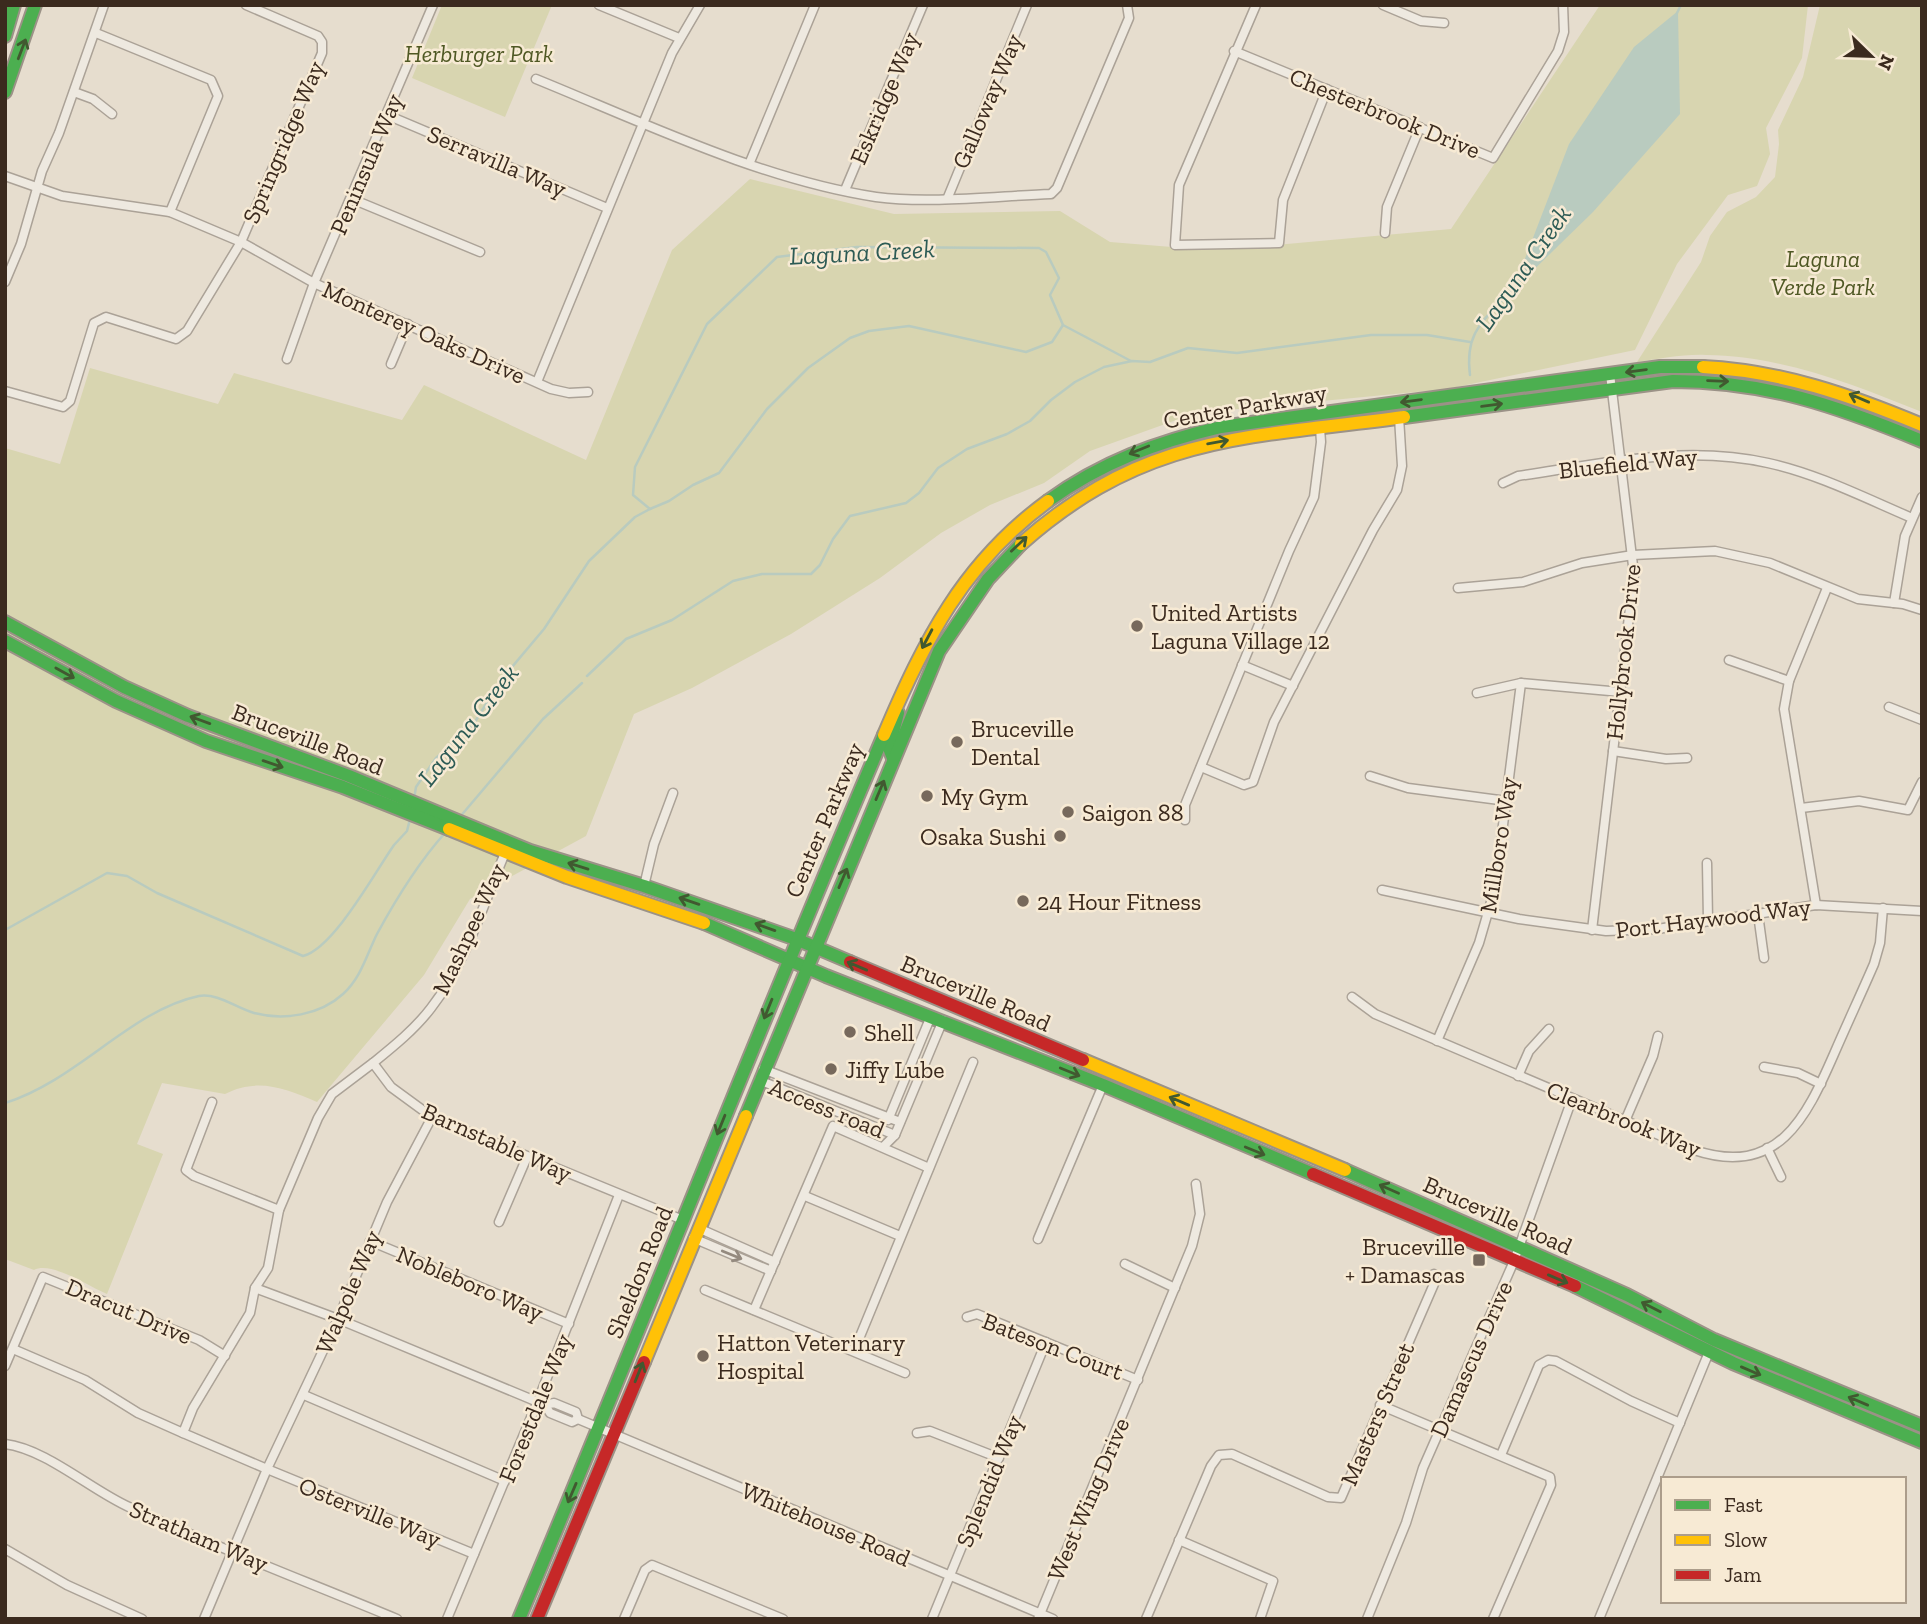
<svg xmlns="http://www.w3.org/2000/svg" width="1927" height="1624" font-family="'Zilla Slab',serif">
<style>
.green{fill:#d8d5b0}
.water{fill:#b9cbbf}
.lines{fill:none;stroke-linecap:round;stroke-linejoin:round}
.stream{stroke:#b9cbbf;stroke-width:2.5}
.street-casing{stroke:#aba297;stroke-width:11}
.fast-casing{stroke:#9b9287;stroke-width:16}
.slow-casing{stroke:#9b9287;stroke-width:16}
.jam-casing{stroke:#9b9287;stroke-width:16}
.street{stroke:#eee9e0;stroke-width:8}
.fast{stroke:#4caf50;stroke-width:12}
.slow{stroke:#ffc107;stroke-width:12}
.jam{stroke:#c62828;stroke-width:12}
.oneway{stroke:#415930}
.oneway2{stroke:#948a7f}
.poi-dot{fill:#77695c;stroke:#f7ead4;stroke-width:2.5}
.labels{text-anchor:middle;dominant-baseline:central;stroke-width:5;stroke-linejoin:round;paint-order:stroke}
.park-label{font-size:24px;font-style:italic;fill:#4f5824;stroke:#f7ead4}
.street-label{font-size:24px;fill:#3b2a1e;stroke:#f7ead4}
.poi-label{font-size:24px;fill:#3b2a1e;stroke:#f7ead4;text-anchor:start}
.water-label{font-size:26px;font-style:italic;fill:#2d5b55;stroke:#f7ead4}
</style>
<rect width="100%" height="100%" fill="#e6ddce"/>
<g class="green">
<path d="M442 5H552L505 117 412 78Z"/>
<path d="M1600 5H1808L1802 58 1766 128 1770 154 1757 186 1728 195 1677 264 1635 350 1447 389 1196 413 1090 451 1044 483 990 505 941 533 880 578 791 634 692 688 634 714 586 836 470 899 424 975 317 1102C286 1089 258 1077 225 1094L162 1083 137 1144 163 1154 107 1294C88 1286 51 1261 34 1270L5 1259V448L60 464 90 368 218 404 234 373 402 420 424 385 586 460 672 250 750 179 894 214 1060 211 1110 242 1172 247 1276 245 1451 229Z"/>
<path d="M1820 5H1922V412C1852 384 1782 356 1706 355 1683 354 1659 359 1637 362L1701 262 1710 236 1727 212 1756 197 1775 177 1779 144 1778 130 1803 77Z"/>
</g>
<path class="water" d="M1678 11 1680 114 1593 212 1513 290 1569 144 1634 47Z"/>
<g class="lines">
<g class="stream">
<path d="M1677 13 1681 5"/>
<path d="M1470 375C1464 330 1486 319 1513 289"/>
<path d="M650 509 669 501 693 485 719 473 767 409 808 368 850 338 869 331 909 326 1026 352 1052 342 1063 325 1131 361"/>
<path d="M587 676 626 639 672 620 733 581 762 574H811L820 565 833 539 850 516 906 503 919 493 938 468 967 449 1007 434 1030 421 1051 400 1075 382 1104 367 1132 361 1150 362 1188 348 1237 353 1371 335H1427L1470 342"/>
<path d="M414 799 416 787 436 758 473 725 501 680 544 629 589 561 635 517 650 509 633 495 635 467 707 324 777 257 857 247 1039 248 1046 252 1059 278 1050 295 1063 325"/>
<path d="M459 818 543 719 582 683"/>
<path d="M5 930 107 873 127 876 157 893 303 956C334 948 375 872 394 845L407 831 410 819"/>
<path d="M5 1103C78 1080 131 1010 199 996 218 993 236 1008 254 1013 284 1021 320 1015 343 994 361 978 367 954 377 934 396 899 418 863 445 833"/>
</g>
<g class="street-casing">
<g id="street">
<path d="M599 5 679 38"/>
<path d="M1256 5 1179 185 1175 245 1279 243 1283 200 1327 89"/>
<path d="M1383 5 1421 21 1444 23"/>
<path d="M96 33 211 80 218 96 170 212"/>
<path d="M1234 51 1493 158 1558 51 1564 32 1563 5"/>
<path d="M536 79C642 122 762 180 876 197 929 204 997 196 1051 194L1057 188 1129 18 1127 5"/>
<path d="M74 92 93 99 112 114"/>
<path d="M387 115 607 208"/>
<path d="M750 162 815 5"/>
<path d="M5 176 62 196 170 212 241 242 314 283 551 389 569 393 588 392"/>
<path d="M845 190 923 5"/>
<path d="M948 197 1027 5"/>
<path d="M352 199 480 252"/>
<path d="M1385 233 1387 207 1420 127"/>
<path d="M5 282 21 244 42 171 59 133 104 5"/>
<path d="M287 359 314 283 433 5"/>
<path d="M391 364 408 324"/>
<path d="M537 382 672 53 700 5"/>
<path d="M5 391 63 407 70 401 94 323 106 317 176 339 187 331 241 242 322 53V42L318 36 246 5"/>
<path d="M1503 483 1518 476C1600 464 1685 444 1768 463 1818 474 1865 498 1912 518"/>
<path d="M1458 588 1523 582 1582 563 1633 555 1715 551 1770 563 1858 599 1903 604 1922 610"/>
<path d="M1894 603 1905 536 1922 497"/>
<path d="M1729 660 1789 681"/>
<path d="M1242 665 1293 686"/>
<path d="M1477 693 1521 683 1621 692"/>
<path d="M1889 707 1922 720"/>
<path d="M1613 751 1666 759 1687 758"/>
<path d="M1201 767 1244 785 1253 782 1274 722 1373 530 1397 490 1402 466 1399 417"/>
<path d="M1370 776 1408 788 1507 801"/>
<path d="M1801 808 1859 801 1908 810 1922 782"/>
<path d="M1185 820V805L1289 551 1314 497 1321 442 1320 428"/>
<path d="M1707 863 1708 920"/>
<path d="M644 886 654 844 673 793"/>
<path d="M1382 890 1519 919 1606 931 1657 929 1816 905 1922 911"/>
<path d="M1816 905 1784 709 1789 681 1827 588"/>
<path d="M1758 914 1764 958"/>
<path d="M1592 930 1634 574 1610 374"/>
<path d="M1352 997 1375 1014 1694 1150C1778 1178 1806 1118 1834 1054 1847 1024 1861 994 1874 964L1880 943 1883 908"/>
<path d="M1437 1041 1479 943 1495 888 1521 683"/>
<path d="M373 1063C394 1046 415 1029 431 1008 466 963 483 905 505 853"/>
<path d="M1764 1067 1798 1073 1821 1084"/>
<path d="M763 1069 900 1122"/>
<path d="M1518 1076 1529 1051 1549 1029"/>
<path d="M759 1080 895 1135"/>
<path d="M212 1102 186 1170 194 1176 279 1210"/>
<path d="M432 1117 387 1202 338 1319 267 1469 474 1554"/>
<path d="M888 1120 931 1016"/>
<path d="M1625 1121 1653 1056 1658 1036"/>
<path d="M883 1147 895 1135 943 1020"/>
<path d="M1767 1148 1781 1177"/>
<path d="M805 1196 900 1236"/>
<path d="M499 1222 527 1157"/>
<path d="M698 1228 775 1262"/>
<path d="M693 1238 771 1271"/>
<path d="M1038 1239 1103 1085"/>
<path d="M370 1241 569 1324"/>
<path d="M1125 1264 1175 1288"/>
<path d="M255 1288 338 1319 545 1405 550 1413 572 1422 578 1419 576 1412 554 1403 545 1405"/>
<path d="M705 1290 905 1373"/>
<path d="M754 1310 833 1126 929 1168"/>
<path d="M967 1317 977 1314 1138 1380"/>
<path d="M13 1349 85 1380 138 1413 183 1433"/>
<path d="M854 1351 973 1062"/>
<path d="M5 1366 43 1277 199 1340 225 1356"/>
<path d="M304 1395 505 1481"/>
<path d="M1380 1405 1550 1477 1551 1485 1493 1619"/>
<path d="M578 1419 1053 1619"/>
<path d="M917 1433 930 1431 999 1458"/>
<path d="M5 1444C46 1449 91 1490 129 1507 217 1548 308 1582 397 1619"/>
<path d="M1501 1455 1539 1365 1548 1360 1556 1361 1631 1401 1680 1423"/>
<path d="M1179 1540 1273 1581 1260 1619"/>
<path d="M5 1549 67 1585 142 1619"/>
<path d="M204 1619 267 1469 183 1433 193 1408 250 1313 255 1288 268 1268 279 1210 318 1118 332 1094 373 1063 391 1087 432 1117 683 1220"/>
<path d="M447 1619 537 1403 619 1195"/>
<path d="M624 1619 645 1570 652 1565 783 1619"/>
<path d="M932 1619 1046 1342"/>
<path d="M1038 1619 1192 1246 1200 1214 1196 1184"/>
<path d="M1146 1619 1211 1466 1219 1455 1232 1454 1328 1497 1341 1498 1434 1284V1274"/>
<path d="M1367 1619 1406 1523 1423 1468 1514 1261 1572 1099"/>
<path d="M1599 1619 1709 1352"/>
</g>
</g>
<g class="fast-casing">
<g id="fast">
<path d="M5 36 14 5"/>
<path d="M5 92 35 5"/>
<path d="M1404 417 1673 381C1766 381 1837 406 1922 441"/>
<path d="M1048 501C1102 462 1157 442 1221 427L1660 367H1703"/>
<path d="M5 622 124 687 188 716 349 776 530 851 644 886 796 939 850 962"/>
<path d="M5 641 116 701 206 741 343 787 449 829"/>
<path d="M893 758 889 748 898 713"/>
<path d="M704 923 826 976 1103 1085 1313 1174"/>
<path d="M746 1116 939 651 988 579 1021 544"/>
<path d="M1345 1170 1627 1295 1714 1340 1922 1426"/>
<path d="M1575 1286 1733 1363 1922 1442"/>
<path d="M519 1619C643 1325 758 1028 884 735"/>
</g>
</g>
<g class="slow-casing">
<g id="slow">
<path d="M1703 367C1782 371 1850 395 1922 425"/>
<path d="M1021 544C1146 433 1250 438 1404 417"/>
<path d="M884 735C924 641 963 563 1048 501"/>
<path d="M449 829 567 877 704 923"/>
<path d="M1083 1060 1345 1170"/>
<path d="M644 1362 746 1116"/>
</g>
</g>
<g class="jam-casing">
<g id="jam">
<path d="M850 962 1083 1060"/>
<path d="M1313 1174 1575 1286"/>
<path d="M537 1619 644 1362"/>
</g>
</g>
<use href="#street" class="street"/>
<use href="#fast" class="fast"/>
<use href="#slow" class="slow"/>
<use href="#jam" class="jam"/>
</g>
<defs><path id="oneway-shaft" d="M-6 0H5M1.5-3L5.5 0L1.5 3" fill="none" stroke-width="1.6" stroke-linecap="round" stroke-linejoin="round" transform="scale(1.75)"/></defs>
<g class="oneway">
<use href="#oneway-shaft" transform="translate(22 49) rotate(-69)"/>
<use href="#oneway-shaft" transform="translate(1636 371) rotate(172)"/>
<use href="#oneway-shaft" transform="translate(1718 381) rotate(2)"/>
<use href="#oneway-shaft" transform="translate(1859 398) rotate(-157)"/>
<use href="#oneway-shaft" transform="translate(1411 401) rotate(172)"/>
<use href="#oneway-shaft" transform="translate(1492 405) rotate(-8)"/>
<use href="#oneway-shaft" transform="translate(1218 442) rotate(-10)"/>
<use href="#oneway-shaft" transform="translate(1139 450) rotate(158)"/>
<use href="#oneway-shaft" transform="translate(1019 544) rotate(-43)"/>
<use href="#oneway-shaft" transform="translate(927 639) rotate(118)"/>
<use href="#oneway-shaft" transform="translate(65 673) rotate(29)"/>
<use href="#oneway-shaft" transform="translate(200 720) rotate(-160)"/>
<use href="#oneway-shaft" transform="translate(273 764) rotate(19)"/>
<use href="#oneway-shaft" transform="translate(880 790) rotate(-67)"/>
<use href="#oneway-shaft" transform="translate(578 866) rotate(-163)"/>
<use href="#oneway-shaft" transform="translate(843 878) rotate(-67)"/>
<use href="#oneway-shaft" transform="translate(689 901) rotate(-161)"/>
<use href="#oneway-shaft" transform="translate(765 927) rotate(-160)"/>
<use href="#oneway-shaft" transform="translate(857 966) rotate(-157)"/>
<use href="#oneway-shaft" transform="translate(768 1009) rotate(112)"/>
<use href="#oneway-shaft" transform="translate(1070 1072) rotate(22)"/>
<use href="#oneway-shaft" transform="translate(1179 1101) rotate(-157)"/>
<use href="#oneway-shaft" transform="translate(721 1125) rotate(112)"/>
<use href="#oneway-shaft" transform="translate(1255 1151) rotate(22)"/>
<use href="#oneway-shaft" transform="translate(1389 1189) rotate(-156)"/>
<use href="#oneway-shaft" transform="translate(1558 1279) rotate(23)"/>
<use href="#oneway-shaft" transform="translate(1651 1307) rotate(-153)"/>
<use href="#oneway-shaft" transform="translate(1751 1371) rotate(23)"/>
<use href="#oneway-shaft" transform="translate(639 1372) rotate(-68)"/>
<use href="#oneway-shaft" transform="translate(1858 1401) rotate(-157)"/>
<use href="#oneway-shaft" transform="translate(572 1493) rotate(113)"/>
</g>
<use class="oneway2" href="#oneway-shaft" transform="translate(732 1255) rotate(22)"/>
<g class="poi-dot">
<circle cx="1137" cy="626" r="7"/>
<circle cx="957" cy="742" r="7"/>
<circle cx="927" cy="796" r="7"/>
<circle cx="1068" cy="812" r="7"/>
<circle cx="1060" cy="836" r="7"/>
<circle cx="1023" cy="901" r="7"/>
<circle cx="850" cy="1032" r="7"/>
<circle cx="831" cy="1069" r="7"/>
<rect x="1472" y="1253" width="14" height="14" rx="3.5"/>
<circle cx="703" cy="1356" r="7"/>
</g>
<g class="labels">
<g class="park-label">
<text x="479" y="53">Herburger Park</text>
<text x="1823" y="258">Laguna<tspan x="1823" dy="28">Verde Park</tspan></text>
</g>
<g class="street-label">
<text transform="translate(884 98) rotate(-67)">Eskridge Way</text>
<text transform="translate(987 101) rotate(-67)">Galloway Way</text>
<text transform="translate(1385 113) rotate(22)">Chesterbrook Drive</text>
<text transform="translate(283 142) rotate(-67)">Springridge Way</text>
<text transform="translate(497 161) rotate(23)">Serravilla Way</text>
<text transform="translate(366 164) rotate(-67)">Peninsula Way</text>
<text transform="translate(424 332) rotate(24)">Monterey Oaks Drive</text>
<text transform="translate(1245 406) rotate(-10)">Center Parkway</text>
<text transform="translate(1628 463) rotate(-6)">Bluefield Way</text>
<text transform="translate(1623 652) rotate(-84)">Hollybrook Drive</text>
<text transform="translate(308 739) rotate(21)">Bruceville Road</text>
<text transform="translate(824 820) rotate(-67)">Center Parkway</text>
<text transform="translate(1498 845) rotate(-81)">Millboro Way</text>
<text transform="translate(1713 918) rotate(-7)">Port Haywood Way</text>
<text transform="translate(469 929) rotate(-65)">Mashpee Way</text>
<text transform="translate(976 993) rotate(23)">Bruceville Road</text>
<text transform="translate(827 1108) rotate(22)">Access road</text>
<text transform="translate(1624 1119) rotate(22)">Clearbrook Way</text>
<text transform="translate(497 1142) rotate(24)">Barnstable Way</text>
<text transform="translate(1498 1215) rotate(24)">Bruceville Road</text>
<text transform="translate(639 1272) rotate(-68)">Sheldon Road</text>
<text transform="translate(470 1283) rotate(23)">Nobleboro Way</text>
<text transform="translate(348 1292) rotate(-67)">Walpole Way</text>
<text transform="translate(129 1311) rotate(23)">Dracut Drive</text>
<text transform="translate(1053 1346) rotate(21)">Bateson Court</text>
<text transform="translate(1471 1359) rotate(-66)">Damascus Drive</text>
<text transform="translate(535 1408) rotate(-68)">Forestdale Way</text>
<text transform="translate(1377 1414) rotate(-67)">Masters Street</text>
<text transform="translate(989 1481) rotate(-68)">Splendid Way</text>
<text transform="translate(1088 1499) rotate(-67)">West Wing Drive</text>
<text transform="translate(370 1512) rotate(22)">Osterville Way</text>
<text transform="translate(826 1524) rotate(23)">Whitehouse Road</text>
<text transform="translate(199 1536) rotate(23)">Stratham Way</text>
</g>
<g class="poi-label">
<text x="1151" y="612">United Artists<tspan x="1151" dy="28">Laguna Village 12</tspan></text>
<text x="971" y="728">Bruceville<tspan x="971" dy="28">Dental</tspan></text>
<text x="941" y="796">My Gym</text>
<text x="1082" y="812">Saigon 88</text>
<text x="1046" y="836" text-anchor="end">Osaka Sushi</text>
<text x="1037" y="901">24 Hour Fitness</text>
<text x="864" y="1032">Shell</text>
<text x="845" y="1069">Jiffy Lube</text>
<text x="1465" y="1246" text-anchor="end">Bruceville<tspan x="1465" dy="28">+ Damascas</tspan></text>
<text x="717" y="1342">Hatton Veterinary<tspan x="717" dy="28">Hospital</tspan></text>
</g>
<g class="water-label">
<text transform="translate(862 252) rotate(-3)">Laguna Creek</text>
<text transform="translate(1523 268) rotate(-55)">Laguna Creek</text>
<text transform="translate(468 725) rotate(-52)">Laguna Creek</text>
</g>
</g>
<rect width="1927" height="1624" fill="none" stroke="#3b2a1e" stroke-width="14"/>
<rect x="1661" y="1477" width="245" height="126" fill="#f7ead4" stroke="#ac9d8b" stroke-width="2"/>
<rect x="1675" y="1500" width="35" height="10" fill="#4caf50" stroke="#ac9d8b" stroke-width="2"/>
<text x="1724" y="1512" font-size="21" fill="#3b2a1e">Fast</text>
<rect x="1675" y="1535" width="35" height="10" fill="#ffc107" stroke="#ac9d8b" stroke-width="2"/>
<text x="1724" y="1547" font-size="21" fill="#3b2a1e">Slow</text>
<rect x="1675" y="1570" width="35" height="10" fill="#c62828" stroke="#ac9d8b" stroke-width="2"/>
<text x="1724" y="1582" font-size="21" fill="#3b2a1e">Jam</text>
<g transform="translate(1871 56) rotate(113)" stroke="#f7ead4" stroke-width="5" paint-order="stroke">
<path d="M0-5L12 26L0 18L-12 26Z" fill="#3b2a1e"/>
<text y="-10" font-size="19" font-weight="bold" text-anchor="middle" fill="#3b2a1e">N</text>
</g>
</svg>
